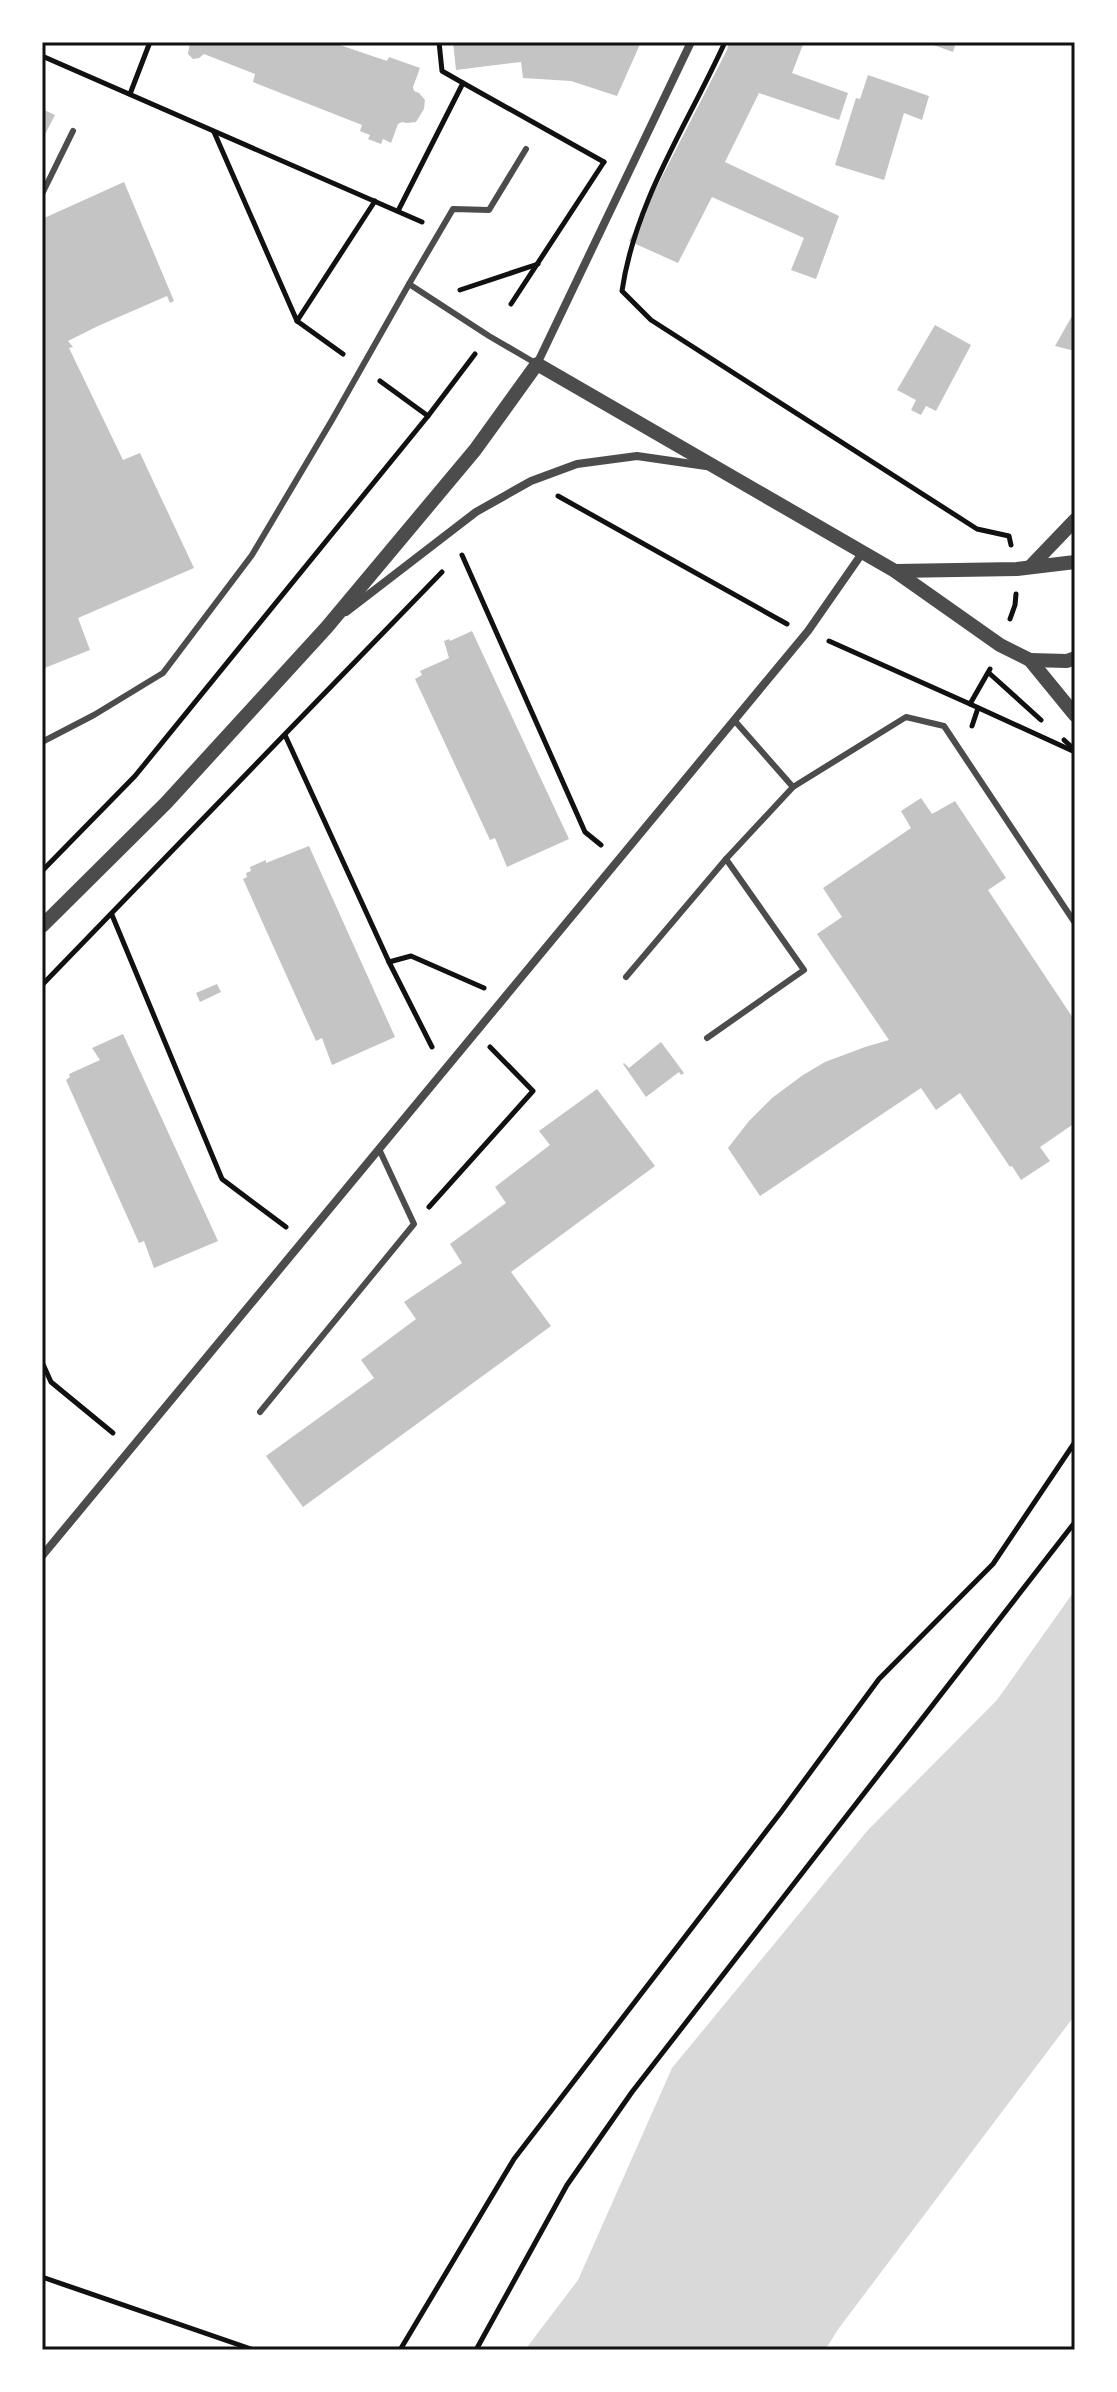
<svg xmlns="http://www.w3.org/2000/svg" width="1117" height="2392" font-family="'Space Grotesk',sans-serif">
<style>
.water{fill:#d9d9d9}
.building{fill:#c4c4c4}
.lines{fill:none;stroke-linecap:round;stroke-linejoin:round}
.path{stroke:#111;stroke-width:5}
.service{stroke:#4c4c4c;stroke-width:6}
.minor{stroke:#4c4c4c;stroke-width:8}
.tertiary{stroke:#4c4c4c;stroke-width:14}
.neatline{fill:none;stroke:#111;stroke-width:3}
</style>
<rect width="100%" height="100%" fill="#fff"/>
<path class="water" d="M1075 1590V2015L839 2328 825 2350H525L578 2280 672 2068 868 1830 997 1700Z"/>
<g class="building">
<path d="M190 42H337V44L387 61 389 57 420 68 413 87 414 91 419 93 425 100 424 109 416 122 407 123 402 122 398 124 391 143 383 139 381 144 368 139 370 135 360 131 362 125 253 82 255 74 204 54 199 58 193 59 188 54Z"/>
<path d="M453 42H641L617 96 571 81 523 78 521 62 456 70Z"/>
<path d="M729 42H804L792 73 848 93 839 120 759 93 725 162 839 216 816 279 791 270 804 238 712 197 678 263 629 241 727 50Z"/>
<path d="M925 42H956L953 52Z"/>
<path d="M868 75 929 96 922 120 904 113 884 180 835 165 856 98 860 99Z"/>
<path d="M42 109 55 115 42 140Z"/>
<path d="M124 182 174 301 170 303 167 296 98 326 68 341 73 347 69 348 123 460 140 453 194 568 78 618 90 650 42 669V219Z"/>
<path d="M1072 316 1075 318V351L1055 346Z"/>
<path d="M935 325 971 345 936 411 926 406 921 415 911 410 916 400 897 390Z"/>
<path d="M472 631 569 839 507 867 495 838 490 840 415 679 422 675 420 671 449 658 444 641 449 639 450 641Z"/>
<path d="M921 798 932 814 955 801 1006 878 988 890 1075 1021V1123L1040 1147 1050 1161 1021 1180 1012 1166 1010 1167 960 1093 936 1110 921 1088 760 1196 728 1148 749 1121 772 1098 803 1075 825 1062 865 1047 889 1040 817 934 842 917 823 888 911 828 901 811Z"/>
<path d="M309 846 395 1037 332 1065 322 1038 316 1041 243 879 247 877 246 873 251 871 250 867 266 860V863Z"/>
<path d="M217 984 221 992 200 1002 196 993Z"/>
<path d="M123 1034 218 1241 154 1268 144 1241 139 1243 66 1080 70 1077 69 1074 100 1060 92 1048Z"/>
<path d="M661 1042 684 1073 681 1075 679 1072 646 1097 623 1064 624 1063 629 1068Z"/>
<path d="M597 1089 655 1166 511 1272 551 1326 303 1507 266 1456 374 1378 361 1360 416 1319 404 1302 462 1263 450 1244 506 1203 495 1187 550 1145 539 1131Z"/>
</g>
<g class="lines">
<g class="path">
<path d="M725 42C688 124 635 201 622 291L651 320 977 529 1009 536 1011 545"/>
<path d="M42 56 422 222"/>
<path d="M463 83 604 162"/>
<path d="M130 94 150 42"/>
<path d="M214 132 297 321 375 201"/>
<path d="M398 211 463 83 442 71 439 42"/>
<path d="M460 290 538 264"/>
<path d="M511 304 604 162"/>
<path d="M297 321 343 354"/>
<path d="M380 381 428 416"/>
<path d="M558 496 787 624"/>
<path d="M462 555 585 832 601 845"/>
<path d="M1010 619 1015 605 1016 594"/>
<path d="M829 641 970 704 990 669"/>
<path d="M989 673 1041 720"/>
<path d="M970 704 1075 752"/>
<path d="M972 726 978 708"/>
<path d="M285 735 389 962 411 956 484 988"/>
<path d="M1064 740 1075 750"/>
<path d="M42 871 135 776 428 416 475 354"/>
<path d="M112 915 222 1179 286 1227"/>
<path d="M389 962 432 1047"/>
<path d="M42 985 442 572"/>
<path d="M429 1207 533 1091 490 1047"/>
<path d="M42 1362 51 1382 113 1433"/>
<path d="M42 2277 254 2350"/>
<path d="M400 2350 514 2159 781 1812 879 1679 993 1564 1075 1442"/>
<path d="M476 2350 567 2185 632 2092 1075 1522"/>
</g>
<g class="service">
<path d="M42 194 73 131"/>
<path d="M409 284 453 209 489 210 526 149"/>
<path d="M734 720 793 787 906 717 944 726 1075 923"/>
<path d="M42 742 94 715 163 673 252 555 332 420 409 284 489 336 537 364"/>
<path d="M626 977 726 859 793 787"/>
<path d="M707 1038 804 970 726 859"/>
<path d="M260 1412 414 1224 379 1149"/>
</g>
<g class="minor">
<path d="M537 364 691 42"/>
<path d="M346 612 476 512 531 481 577 464 637 456 706 466"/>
<path d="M42 1556 808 631 863 552"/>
</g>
<g class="tertiary">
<path d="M1030 567 1075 520"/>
<path d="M896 571 1017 569 1075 562"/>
<path d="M1030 660 1067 661 1075 658"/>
<path d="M42 926 166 803 327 627 475 450 537 364 895 571 1000 645 1030 660 1075 715"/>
</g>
</g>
<rect width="1117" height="2392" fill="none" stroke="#ffffff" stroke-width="88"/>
<rect x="44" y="44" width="1029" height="2304" class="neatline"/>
</svg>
